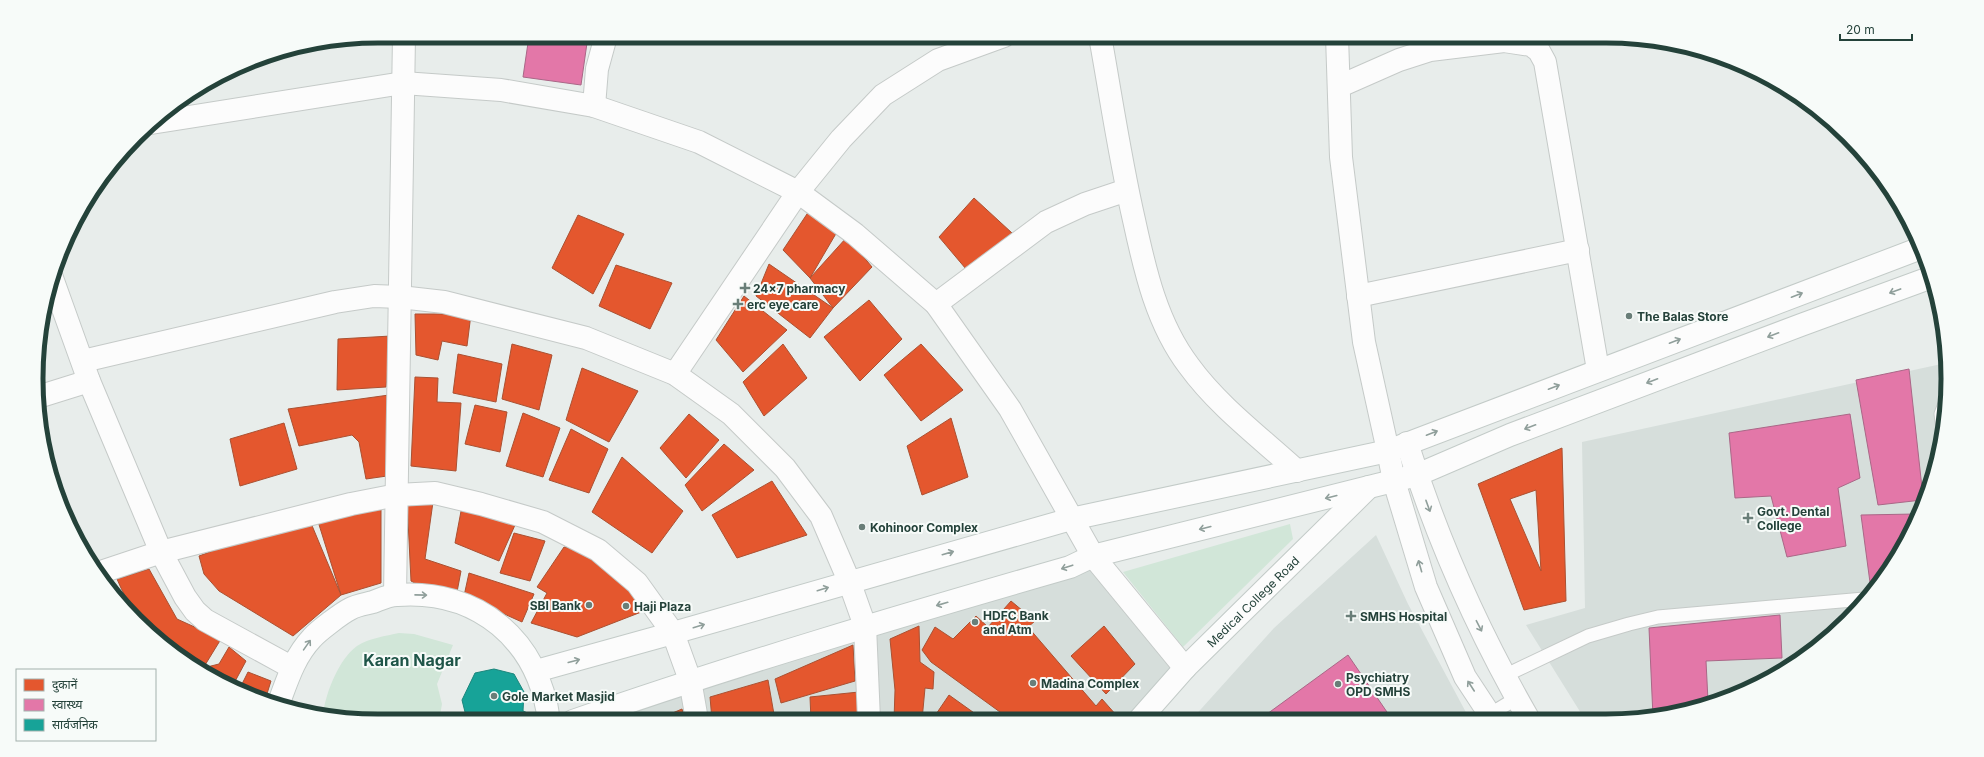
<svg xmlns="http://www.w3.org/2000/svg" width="1984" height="757" font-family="Inter,'Noto Sans Devanagari',sans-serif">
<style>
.built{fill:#d6dedb}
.green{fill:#d1e6d8}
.shops{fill:#e4572e;stroke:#aa5132;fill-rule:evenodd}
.health{fill:#e377a8;stroke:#aa6787}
.public{fill:#17a398;stroke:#1b867c}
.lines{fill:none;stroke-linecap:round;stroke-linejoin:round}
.service-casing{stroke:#c5cac8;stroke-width:15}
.minor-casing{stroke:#c5cac8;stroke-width:24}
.secondary-casing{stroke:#c3cbc8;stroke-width:24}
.service{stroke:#fcfcfc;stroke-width:13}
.minor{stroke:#fcfcfc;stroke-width:22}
.secondary{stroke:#fcfcfc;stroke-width:22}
.oneway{stroke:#909f9b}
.poi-dot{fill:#697e78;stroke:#f7fbf9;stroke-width:1.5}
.labels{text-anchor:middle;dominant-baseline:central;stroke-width:4;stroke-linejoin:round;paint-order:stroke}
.poi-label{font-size:12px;font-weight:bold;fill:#24423a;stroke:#f7fbf9;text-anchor:start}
.street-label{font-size:12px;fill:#24423a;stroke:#f7fbf9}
.district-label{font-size:16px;font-weight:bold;fill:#1f5548;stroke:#f7fbf9}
.rim{fill:none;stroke:#24423a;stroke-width:5}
</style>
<rect width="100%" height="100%" fill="#e8edeb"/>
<g class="built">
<path d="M1946 363 1947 401 1936 467 1890 569 1831 636 1757 686 1650 718H1584L1526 625 1585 608 1582 442Z"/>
<path d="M1376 535 1408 604 1469 718 1192 719 1274 628Z"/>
<path d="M1093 556 1185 668 1138 719 573 721Z"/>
</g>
<g class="green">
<path d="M1290 524 1293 539 1183 647 1123 572Z"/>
<path d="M399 633 414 634 453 645 437 684 442 704 439 721H379L323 714C326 692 339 659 357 646 369 638 386 636 399 633Z"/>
</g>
<g class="shops">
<path d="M974 198 1012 233 966 269 939 237Z"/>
<path d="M813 205 841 225 810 278 783 250Z"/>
<path d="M578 215 624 234 593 294 552 268Z"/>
<path d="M847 237 872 267 833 308 810 278Z"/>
<path d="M769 264 833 308 810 338 756 296Z"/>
<path d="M616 265 672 283 650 329 599 306Z"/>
<path d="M744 296 787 330 743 372 716 340Z"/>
<path d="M869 300 902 339 860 381 824 337Z"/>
<path d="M415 314H471L467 346 442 341 438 360 416 355Z"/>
<path d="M391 336 386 387 337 390 338 339Z"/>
<path d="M512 344 552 355 539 410 502 399Z"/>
<path d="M783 344 807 378 764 416 743 382Z"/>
<path d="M921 344 963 390 921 421 884 375Z"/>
<path d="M458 354 502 364 496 402 453 393Z"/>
<path d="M582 368 638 391 609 442 566 420Z"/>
<path d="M415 377 438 378 437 402 461 403 456 471 411 466Z"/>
<path d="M389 395 387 476 366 479 359 442 352 435 299 446 288 409Z"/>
<path d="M475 405 507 412 500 452 465 444Z"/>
<path d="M523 413 560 428 543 477 506 466Z"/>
<path d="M689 414 719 440 686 478 660 448Z"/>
<path d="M951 418 968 477 922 495 907 446Z"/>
<path d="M284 423 297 469 240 486 230 439Z"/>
<path d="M571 429 608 449 589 493 549 480Z"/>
<path d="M724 444 754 470 702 511 685 485Z"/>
<path d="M1562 448 1566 601 1524 610 1478 484ZM1536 490 1541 571 1510 499Z"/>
<path d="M622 457 683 511 652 553 592 512Z"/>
<path d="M772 481 807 535 737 558 712 515Z"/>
<path d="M381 499V583L341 595 316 515Z"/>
<path d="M407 499 433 502 425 559 461 571 457 592 424 588 411 581Z"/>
<path d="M462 506 515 525 499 561 455 543Z"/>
<path d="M308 516 341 595 293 636 219 591 204 574 199 556Z"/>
<path d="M514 533 545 541 530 581 500 573Z"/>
<path d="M564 547 593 553 649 609 577 637 531 623 547 593 537 587Z"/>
<path d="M149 569 177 619 221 639 202 670 170 650 133 611 121 588 117 579Z"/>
<path d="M469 573 534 594 522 622 464 596Z"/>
<path d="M1011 601 1035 621 1028 627 1096 706 1102 699 1117 716 1115 719 1011 720 931 662 922 650 935 627 953 639 976 616 988 627Z"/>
<path d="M919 626 920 662 934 672 933 689 925 688 922 720H894L895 690 890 639Z"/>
<path d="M1104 626 1135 664 1106 694 1071 656Z"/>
<path d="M853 645 855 681 781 703 775 679Z"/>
<path d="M229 647 246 661 232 687 209 674 203 668 219 664Z"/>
<path d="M248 672 271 681 265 700 239 690Z"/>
<path d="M768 680 775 720H712L710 697Z"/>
<path d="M859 692V720H811L810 697Z"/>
<path d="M949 695 984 720H932Z"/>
<path d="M682 709 685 720H656Z"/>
</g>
<g class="health">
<path d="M529 36H588L581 85 523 77Z"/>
<path d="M1909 369 1923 497 1922 500 1878 505 1856 380Z"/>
<path d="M1850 414 1860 478 1838 488 1846 546 1787 557 1771 496 1735 498 1729 433Z"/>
<path d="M1915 514 1890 569 1871 590 1861 515Z"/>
<path d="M1780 615 1782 658 1706 661 1708 701 1653 717 1649 628Z"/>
<path d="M1348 655 1389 715 1384 719H1271L1267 714Z"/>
</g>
<path class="public" d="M494 669 514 674 524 692 523 711 539 718V721L467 720 462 700 475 673Z"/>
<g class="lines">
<g class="service-casing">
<g id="service">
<path d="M1943 429 1941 414 1947 399"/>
<path d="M1504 676 1588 636 1629 624 1658 617 1864 599"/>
<path d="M1484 718 1517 698"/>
</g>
</g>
<g class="minor-casing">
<g id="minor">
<path d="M1100 36C1111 97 1120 159 1134 220 1145 271 1157 324 1189 366 1218 406 1261 438 1297 471"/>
<path d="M1337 36 1341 157 1364 342 1388 451 1394 481 1426 587 1465 677 1492 718"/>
<path d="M1340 86 1399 60 1430 50 1504 41 1531 45 1539 51 1545 62 1598 370"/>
<path d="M594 106 597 69 606 36"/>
<path d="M151 123 403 83 501 90 594 106 699 142 798 192 855 234 936 304 1010 409 1093 556 1185 668"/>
<path d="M52 278 89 381 161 552 185 597 195 611 205 620 291 667"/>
<path d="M1358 296 1578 250"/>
<path d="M936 304 1046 222 1085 204 1127 190"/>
<path d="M83 361 335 302 374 296 400 297 444 302 586 338 675 374 731 414 785 468 821 516 849 581 865 626 869 720"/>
<path d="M675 374 798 192 841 139 883 95 938 60 1004 36"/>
<path d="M41 396 89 381"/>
<path d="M1407 443C1437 539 1478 631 1528 718"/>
<path d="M98 573 161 552 351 504 397 495 435 493 481 504 543 522 598 550 637 583 673 633 690 680 697 720"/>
<path d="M395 595 404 36"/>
</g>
</g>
<g class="secondary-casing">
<g id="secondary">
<path d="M536 671 673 633 1071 519 1388 451 1921 248"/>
<path d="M278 705C287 681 294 657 312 638 318 631 342 613 350 609 357 605 366 604 373 602 381 599 389 595 397 595 478 589 539 640 549 721"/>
<path id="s1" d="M1140 719 1185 668 1369 487"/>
<path d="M573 721C737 664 903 615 1070 567L1093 556 1417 475 1510 435 1801 325 1932 277"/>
</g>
</g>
<use href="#service" class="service"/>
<use href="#minor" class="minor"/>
<use href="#secondary" class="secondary"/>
</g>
<defs><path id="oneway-shaft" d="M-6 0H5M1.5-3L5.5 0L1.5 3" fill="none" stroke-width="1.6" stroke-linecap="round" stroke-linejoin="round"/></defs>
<g class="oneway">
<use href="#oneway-shaft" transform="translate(1895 291) rotate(160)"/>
<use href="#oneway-shaft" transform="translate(1797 295) rotate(-21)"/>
<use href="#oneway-shaft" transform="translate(1773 335) rotate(159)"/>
<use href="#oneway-shaft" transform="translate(1675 341) rotate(-21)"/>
<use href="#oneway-shaft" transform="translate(1652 381) rotate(159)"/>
<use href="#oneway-shaft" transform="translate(1554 387) rotate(-21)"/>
<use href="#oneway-shaft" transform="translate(1530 427) rotate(159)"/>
<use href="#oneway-shaft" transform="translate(1432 433) rotate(-21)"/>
<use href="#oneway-shaft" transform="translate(1331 497) rotate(166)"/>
<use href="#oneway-shaft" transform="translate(1428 506) rotate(70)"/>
<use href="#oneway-shaft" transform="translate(1205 528) rotate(166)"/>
<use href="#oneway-shaft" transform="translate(948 553) rotate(-16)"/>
<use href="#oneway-shaft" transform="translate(1420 566) rotate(-106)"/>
<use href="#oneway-shaft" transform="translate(1067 567) rotate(162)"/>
<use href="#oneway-shaft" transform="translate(823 589) rotate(-17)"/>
<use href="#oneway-shaft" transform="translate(421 595) rotate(1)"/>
<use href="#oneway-shaft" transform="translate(942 604) rotate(164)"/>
<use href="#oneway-shaft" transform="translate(699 626) rotate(-17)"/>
<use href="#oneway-shaft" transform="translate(1479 626) rotate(63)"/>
<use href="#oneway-shaft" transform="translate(307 645) rotate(-55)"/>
<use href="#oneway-shaft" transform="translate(574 661) rotate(-15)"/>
<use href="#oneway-shaft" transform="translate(1471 686) rotate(-123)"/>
</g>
<g class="poi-dot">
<path d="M743 282h4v4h4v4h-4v4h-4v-4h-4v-4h4z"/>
<path d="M736 298h4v4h4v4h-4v4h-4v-4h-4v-4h4z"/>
<circle cx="1629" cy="316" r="4"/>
<path d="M1746 512h4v4h4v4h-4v4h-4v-4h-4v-4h4z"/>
<circle cx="862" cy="527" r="4"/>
<circle cx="589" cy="605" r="4"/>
<circle cx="626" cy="606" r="4"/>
<path d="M1349 610h4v4h4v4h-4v4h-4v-4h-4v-4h4z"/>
<circle cx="975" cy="622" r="4"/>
<circle cx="1033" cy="683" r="4"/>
<circle cx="1338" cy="684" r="4"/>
<circle cx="494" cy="696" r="4"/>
</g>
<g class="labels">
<g class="poi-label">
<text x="753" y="288">24x7 pharmacy</text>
<text x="747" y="304">erc eye care</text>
<text x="1637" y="316">The Balas Store</text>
<text x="1757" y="511">Govt. Dental<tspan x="1757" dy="14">College</tspan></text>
<text x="870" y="527">Kohinoor Complex</text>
<text x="581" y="605" text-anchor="end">SBI Bank</text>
<text x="634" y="606">Haji Plaza</text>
<text x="983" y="615">HDFC Bank<tspan x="983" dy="14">and Atm</tspan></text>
<text x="1360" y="616">SMHS Hospital</text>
<text x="1346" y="677">Psychiatry<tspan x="1346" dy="14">OPD SMHS</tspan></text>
<text x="1041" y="683">Madina Complex</text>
<text x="502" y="696">Gole Market Masjid</text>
</g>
<g class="street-label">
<text stroke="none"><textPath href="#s1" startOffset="163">Medical College Road</textPath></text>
</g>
<g class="district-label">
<text x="412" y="660">Karan Nagar</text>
</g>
</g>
<path d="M0 0H1984V757H0ZM378 43H1606A335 335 0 0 1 1941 378V379A335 335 0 0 1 1606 714H378A335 335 0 0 1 43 379V378A335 335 0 0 1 378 43Z" fill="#f7fbf9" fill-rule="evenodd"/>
<path class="rim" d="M378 43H1606A335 335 0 0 1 1941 378V379A335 335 0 0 1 1606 714H378A335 335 0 0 1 43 379V378A335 335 0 0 1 378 43Z"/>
<rect x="16" y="669" width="140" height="72" fill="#f7fbf9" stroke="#a3b1ad"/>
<rect x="24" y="679" width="20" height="12" fill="#e4572e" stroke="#a3b1ad"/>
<text x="52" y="689" font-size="12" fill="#24423a">दुकानें</text>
<rect x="24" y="699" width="20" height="12" fill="#e377a8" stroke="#a3b1ad"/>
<text x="52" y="709" font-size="12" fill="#24423a">स्वास्थ्य</text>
<rect x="24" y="719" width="20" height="12" fill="#17a398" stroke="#a3b1ad"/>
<text x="52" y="729" font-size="12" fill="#24423a">सार्वजनिक</text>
<path d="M1840 34v6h72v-6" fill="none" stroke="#24423a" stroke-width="2"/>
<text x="1846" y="34" font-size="12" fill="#24423a" stroke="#f7fbf9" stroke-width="3" paint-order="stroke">20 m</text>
</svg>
